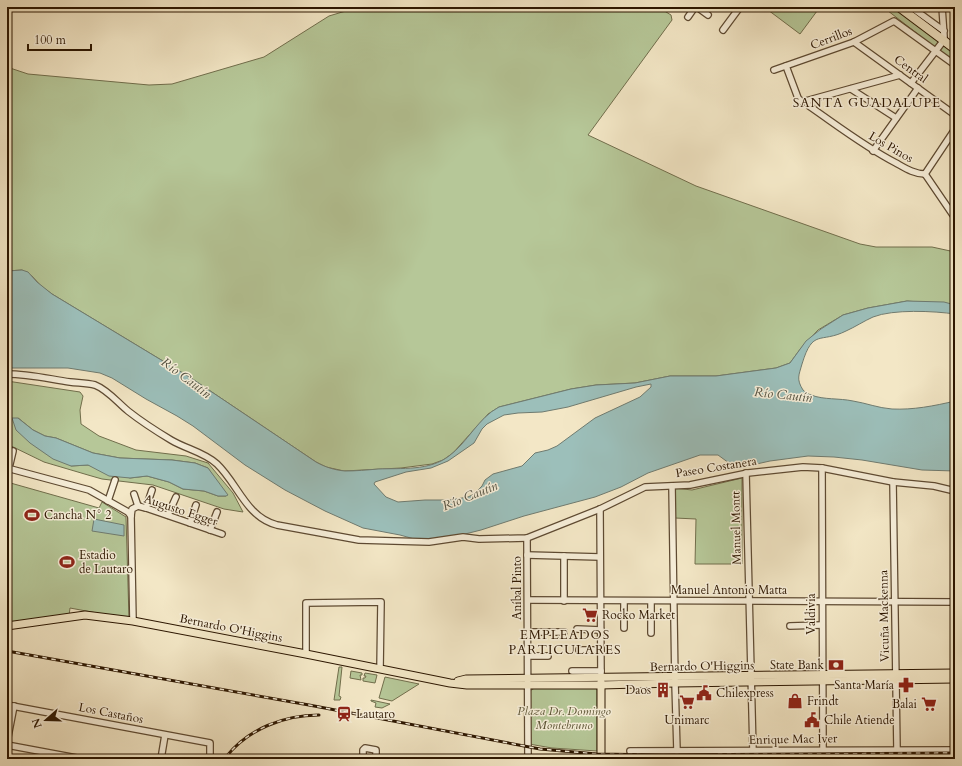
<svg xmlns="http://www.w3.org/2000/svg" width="962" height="766" font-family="Cardo,serif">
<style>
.green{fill:#b6c798;stroke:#716e4c;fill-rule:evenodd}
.water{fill:#9cbfba;stroke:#6f7b70;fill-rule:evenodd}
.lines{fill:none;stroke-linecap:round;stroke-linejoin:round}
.minor-casing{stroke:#5e4a32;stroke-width:8}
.major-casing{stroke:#2c1600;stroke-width:9}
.highway-casing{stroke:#2c1600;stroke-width:10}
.minor{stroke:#f7efda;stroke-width:5.5}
.major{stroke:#f3e7c6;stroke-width:7}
.highway{stroke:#f3e7c6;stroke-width:8}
.rail-casing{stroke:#2c1600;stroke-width:3}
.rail{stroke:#f7efda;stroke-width:1.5;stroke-dasharray:4.5;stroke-linecap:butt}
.labels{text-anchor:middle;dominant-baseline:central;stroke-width:3;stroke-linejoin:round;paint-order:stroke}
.street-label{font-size:12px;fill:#2c1600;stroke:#f7efda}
.poi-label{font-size:12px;fill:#2c1600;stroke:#f7efda;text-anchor:start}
.park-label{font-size:12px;font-style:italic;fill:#5c5435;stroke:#f7efda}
.neighbourhood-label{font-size:13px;letter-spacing:1px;fill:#2c1600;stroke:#f7efda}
.water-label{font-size:13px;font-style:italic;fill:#535141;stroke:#f7efda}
</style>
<rect width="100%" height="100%" fill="#f3e7c6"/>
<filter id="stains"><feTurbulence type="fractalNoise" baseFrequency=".005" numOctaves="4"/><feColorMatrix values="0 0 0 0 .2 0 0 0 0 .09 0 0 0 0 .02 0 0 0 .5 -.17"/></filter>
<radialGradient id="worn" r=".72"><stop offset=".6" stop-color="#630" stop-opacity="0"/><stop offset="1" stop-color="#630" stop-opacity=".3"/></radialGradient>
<g class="green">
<path d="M359 7H658L671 15 672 20 588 135 696 186 860 244 876 247H932L955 252V305L907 301 868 308 843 315 818 330 801 348 790 363 776 368 716 376H670L635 383 596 385 571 389 499 407 488 414 453 453 443 460 432 464 401 468 344 471 326 467 316 462 191 378 52 294 41 286 32 276 22 270 7 271V67L28 74 149 85 172 84 264 57 329 16Z"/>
<path d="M764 7H820L800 34Z"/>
<path d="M883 7H892L955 53V63Z"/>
<path d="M7 381 80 392 83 396 80 410 81 424 99 436 136 450 186 456 208 463 233 493 243 512 224 509 153 485 102 479 88 475 44 462 7 444ZM18 418 33 430 45 436 56 438 93 453 120 458 172 460 195 463 208 468 226 496H218L204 491 183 489 169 482 147 476 130 478 88 465 71 466Z"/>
<path d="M742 478V564H695L696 519 675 518 674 488 692 490Z"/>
<path d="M7 482 99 508 102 502 126 517 129 619 70 608 69 616 7 625Z"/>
<path d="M339 667H342L339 696 341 697 340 700H334Z"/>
<path d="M351 671 362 673V675H360L361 680 350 678Z"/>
<path d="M365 673 377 675 375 683 363 681V678H365L366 676H364Z"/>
<path d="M385 677 419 684 392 701 379 698Z"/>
<path d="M536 687H594L597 689V751L552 748 529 744 530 691Z"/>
<path d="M371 700 390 704 382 708 375 707 376 703 371 701Z"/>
</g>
<g class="water">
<path d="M22 270 28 272 37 282 52 294 191 378 316 462C325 467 334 470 345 471 356 471 367 470 378 469 401 468 430 471 449 456 468 442 478 418 499 407L571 389 596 385 635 383 670 376H716L776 368 790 363 806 341 821 329 843 315 868 308 907 301 944 302 955 305V314C934 311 893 309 873 317 864 321 855 327 846 331 820 344 813 328 802 364 799 375 796 379 803 390 805 392 808 394 811 395 824 400 839 398 853 401 866 403 878 408 892 409 913 410 934 406 955 401V471L922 470 862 460 834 457 808 456 770 461 743 467 729 463 718 455H700L648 473 621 487 595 497 524 516 481 530 465 534 448 538 418 540 400 535 363 528 325 511 285 490 245 465 193 426 177 416 146 399 112 378 100 373 68 368H7V315L9 310 7 304V271ZM651 384V387L640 397 595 418 557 446 548 450 535 453 522 466 493 474 485 480 482 486 474 494 468 497 450 500H425L398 502 386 497 374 484 375 482 406 472 431 468 448 461 474 443 482 429 487 424 504 415 518 413 542 412 568 407 636 387Z"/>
<path d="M12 418H18L33 430 45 436 56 438 93 453 120 458 172 460 195 463 208 468 228 495 226 496H218L204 491 183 489 169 482 147 476 130 478 109 476 88 465 71 466 53 459 30 443 16 430Z"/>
<path d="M94 519 124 525V536L92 531Z"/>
</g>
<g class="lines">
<g class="minor-casing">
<g id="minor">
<path d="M697 7 708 15"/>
<path d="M911 7 944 31"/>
<path d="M688 17 695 7"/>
<path d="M723 30 740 7"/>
<path d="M854 42 955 115"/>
<path d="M786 66 798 98 802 102 900 75"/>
<path d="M774 70 854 42 894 21 955 65"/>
<path d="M911 83 944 40V36L942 7"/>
<path d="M851 89 896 118"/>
<path d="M806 101 809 106C838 126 865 147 896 163 905 168 914 174 925 174"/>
<path d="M873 151 918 88"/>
<path d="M925 174 955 129"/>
<path d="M925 174 955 218"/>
<path d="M7 374C29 374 49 379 70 382 78 383 87 383 95 385 108 390 118 403 128 411 142 422 156 431 171 440 186 449 204 452 217 464 238 484 246 517 277 525L359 540 429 542 463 537 479 539 527 538 600 509 645 487 690 485 748 473 803 467 822 468 893 482 934 486 955 491"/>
<path d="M7 468 89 490 128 512 131 516"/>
<path d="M9 468 13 451"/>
<path d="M822 468 823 753"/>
<path d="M746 473 753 751"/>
<path d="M893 482 897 750"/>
<path d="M672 486 675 683 677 751"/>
<path d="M134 494 138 506"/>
<path d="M108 501 115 480"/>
<path d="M146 508 152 490"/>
<path d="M600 509 601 678"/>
<path d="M168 515 176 497"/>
<path d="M190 523 196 505"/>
<path d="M210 530 217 512"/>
<path d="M527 538 528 759"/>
<path d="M527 555 600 557"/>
<path d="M528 600 955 602"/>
<path d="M564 601V556"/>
<path d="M651 602V633"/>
<path d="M133 621 131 516 132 509 138 506 146 508 222 534"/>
<path d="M790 626 822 625"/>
<path d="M624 628V602"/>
<path d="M577 629 601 630"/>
<path d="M528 632H564"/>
<path d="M579 650H601"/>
<path d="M306 654V603L381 602 380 669"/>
<path d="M528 656H548"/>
<path d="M572 671H601"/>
<path d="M7 705 210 743V759"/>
<path d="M7 742 14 706"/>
<path d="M7 745 82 759"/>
<path d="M630 751 955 750"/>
<path d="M210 758 217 759"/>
<path d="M612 758 955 757"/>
<path d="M161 759 165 735"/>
<path d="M363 759V750L365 748 376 750V759"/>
</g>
</g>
<g class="major-casing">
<g id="major">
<path d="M7 626 85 615 133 621 306 654 450 683 467 685H601L675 683 955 679"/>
<path d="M458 681 466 679 955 673"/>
<path d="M601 682V759"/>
</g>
</g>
<g class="highway-casing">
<path id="highway" d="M899 7 955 49"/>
</g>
<use href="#minor" class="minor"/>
<use href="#major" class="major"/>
<use href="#highway" class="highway"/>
<g class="rail-casing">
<g id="rail">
<path d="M7 651 309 705 540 749 597 754 663 755 955 753"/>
<path d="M226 757C248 729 284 715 319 715"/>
</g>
</g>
<use href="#rail" class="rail"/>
</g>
<defs>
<g id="stadium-bare" transform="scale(1.2)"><path d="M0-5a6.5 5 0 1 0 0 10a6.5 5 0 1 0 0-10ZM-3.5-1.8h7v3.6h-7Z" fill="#8f2418" stroke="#f7efda" stroke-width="2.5" paint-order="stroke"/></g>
<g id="supermarket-bare" transform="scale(1.2)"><path d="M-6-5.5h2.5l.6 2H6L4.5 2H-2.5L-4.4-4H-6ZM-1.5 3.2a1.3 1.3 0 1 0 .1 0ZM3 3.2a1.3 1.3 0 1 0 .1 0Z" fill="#8f2418" stroke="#f7efda" stroke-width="2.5" paint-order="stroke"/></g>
<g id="bank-bare" transform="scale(1.2)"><path d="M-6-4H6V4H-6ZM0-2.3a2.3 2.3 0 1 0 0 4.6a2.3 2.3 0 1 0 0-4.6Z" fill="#8f2418" stroke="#f7efda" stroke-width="2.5" paint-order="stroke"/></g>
<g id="pharmacy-bare" transform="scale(1.2)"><path d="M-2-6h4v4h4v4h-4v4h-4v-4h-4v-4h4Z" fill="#8f2418" stroke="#f7efda" stroke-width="2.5" paint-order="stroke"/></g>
<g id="building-bare" transform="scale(1.2)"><path d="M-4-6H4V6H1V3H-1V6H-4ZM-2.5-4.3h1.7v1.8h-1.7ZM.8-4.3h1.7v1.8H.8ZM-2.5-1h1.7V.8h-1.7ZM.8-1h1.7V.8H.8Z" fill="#8f2418" stroke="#f7efda" stroke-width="2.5" paint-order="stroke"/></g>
<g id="civic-bare" transform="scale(1.2)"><path d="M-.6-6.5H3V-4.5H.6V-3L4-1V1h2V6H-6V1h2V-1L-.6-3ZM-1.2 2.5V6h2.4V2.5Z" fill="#8f2418" stroke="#f7efda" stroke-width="2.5" paint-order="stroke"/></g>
<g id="shop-bare" transform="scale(1.2)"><path d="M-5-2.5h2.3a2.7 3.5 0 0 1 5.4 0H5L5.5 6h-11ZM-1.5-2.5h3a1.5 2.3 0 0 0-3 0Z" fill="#8f2418" stroke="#f7efda" stroke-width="2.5" paint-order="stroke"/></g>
<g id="station-bare" transform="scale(1.2)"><path d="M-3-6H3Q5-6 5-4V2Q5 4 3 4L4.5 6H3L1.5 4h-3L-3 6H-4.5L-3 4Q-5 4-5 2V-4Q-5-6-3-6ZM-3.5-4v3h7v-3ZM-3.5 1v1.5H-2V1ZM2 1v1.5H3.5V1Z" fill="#8f2418" stroke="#f7efda" stroke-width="2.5" paint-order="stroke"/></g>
</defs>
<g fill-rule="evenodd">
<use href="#stadium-bare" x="32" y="515"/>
<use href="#stadium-bare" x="67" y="562"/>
<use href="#supermarket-bare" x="590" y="615"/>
<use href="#bank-bare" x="836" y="665"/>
<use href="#pharmacy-bare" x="906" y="685"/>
<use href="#building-bare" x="663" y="690"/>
<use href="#civic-bare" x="704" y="693"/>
<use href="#shop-bare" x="795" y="701"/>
<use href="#supermarket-bare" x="687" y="702"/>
<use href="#supermarket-bare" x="929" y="704"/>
<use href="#station-bare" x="344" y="714"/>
<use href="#civic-bare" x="812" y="720"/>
</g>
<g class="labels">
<g class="street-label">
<text transform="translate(831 38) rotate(-21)">Cerrillos</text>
<text transform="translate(911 69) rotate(36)">Central</text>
<text transform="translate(891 147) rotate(30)">Los Pinos</text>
<text transform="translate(716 467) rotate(-9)">Paseo Costanera</text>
<text transform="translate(181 510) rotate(18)">Augusto Egger</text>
<text transform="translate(736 528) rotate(-91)">Manuel Montt</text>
<text transform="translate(517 588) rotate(-90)">Aníbal Pinto</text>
<text x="729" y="590">Manuel Antonio Matta</text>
<text transform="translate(811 614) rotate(-90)">Valdivia</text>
<text transform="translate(884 616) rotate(-91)">Vicuña Mackenna</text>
<text transform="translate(231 628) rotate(11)">Bernardo O'Higgins</text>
<text transform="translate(702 666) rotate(-1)">Bernardo O'Higgins</text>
<text transform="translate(111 713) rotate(11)">Los Castaños</text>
<text transform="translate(793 739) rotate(-1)">Enrique Mac Iver</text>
</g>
<g class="poi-label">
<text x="44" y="515">Cancha N° 2</text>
<text x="79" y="555">Estadio<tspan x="79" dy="14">de Lautaro</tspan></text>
<text x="602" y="615">Rocko Market</text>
<text x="824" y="665" text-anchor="end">State Bank</text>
<text x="894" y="685" text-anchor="end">Santa María</text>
<text x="651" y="690" text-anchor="end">Daos</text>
<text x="716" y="693">Chilexpress</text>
<text x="807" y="701">Frindt</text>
<text x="917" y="704" text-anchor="end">Balai</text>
<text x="356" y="714">Lautaro</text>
<text x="687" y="720" text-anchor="middle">Unimarc</text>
<text x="824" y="720">Chile Atiende</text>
</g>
<g class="park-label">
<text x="564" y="711">Plaza Dr. Domingo<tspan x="564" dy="14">Montebruno</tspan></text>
</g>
<g class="neighbourhood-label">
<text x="867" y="103">SANTA GUADALUPE</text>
<text x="565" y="635">EMPLEADOS<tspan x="565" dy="15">PARTICULARES</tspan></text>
</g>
<g class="water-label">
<text transform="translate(186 378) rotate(37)">Río Cautín</text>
<text transform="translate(783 395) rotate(6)">Río Cautín</text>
<text transform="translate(470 496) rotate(-22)">Río Cautín</text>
</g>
</g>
<rect width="962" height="766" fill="none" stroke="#f3e7c6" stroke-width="24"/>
<rect x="8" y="8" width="946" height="750" fill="none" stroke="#2c1600" stroke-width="2"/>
<rect x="12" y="12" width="938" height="742" fill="none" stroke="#2c1600"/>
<g transform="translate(46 720) rotate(250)" stroke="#f7efda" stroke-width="3" paint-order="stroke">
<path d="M0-3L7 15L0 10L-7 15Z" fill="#2c1600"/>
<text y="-6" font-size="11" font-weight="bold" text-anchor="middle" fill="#2c1600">N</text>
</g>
<path d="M28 44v6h63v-6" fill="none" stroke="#2c1600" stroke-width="2"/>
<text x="34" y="44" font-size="12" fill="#2c1600" stroke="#f7efda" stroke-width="3" paint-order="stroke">100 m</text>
<rect width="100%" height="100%" filter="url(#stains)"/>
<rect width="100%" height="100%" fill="url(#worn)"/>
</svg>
